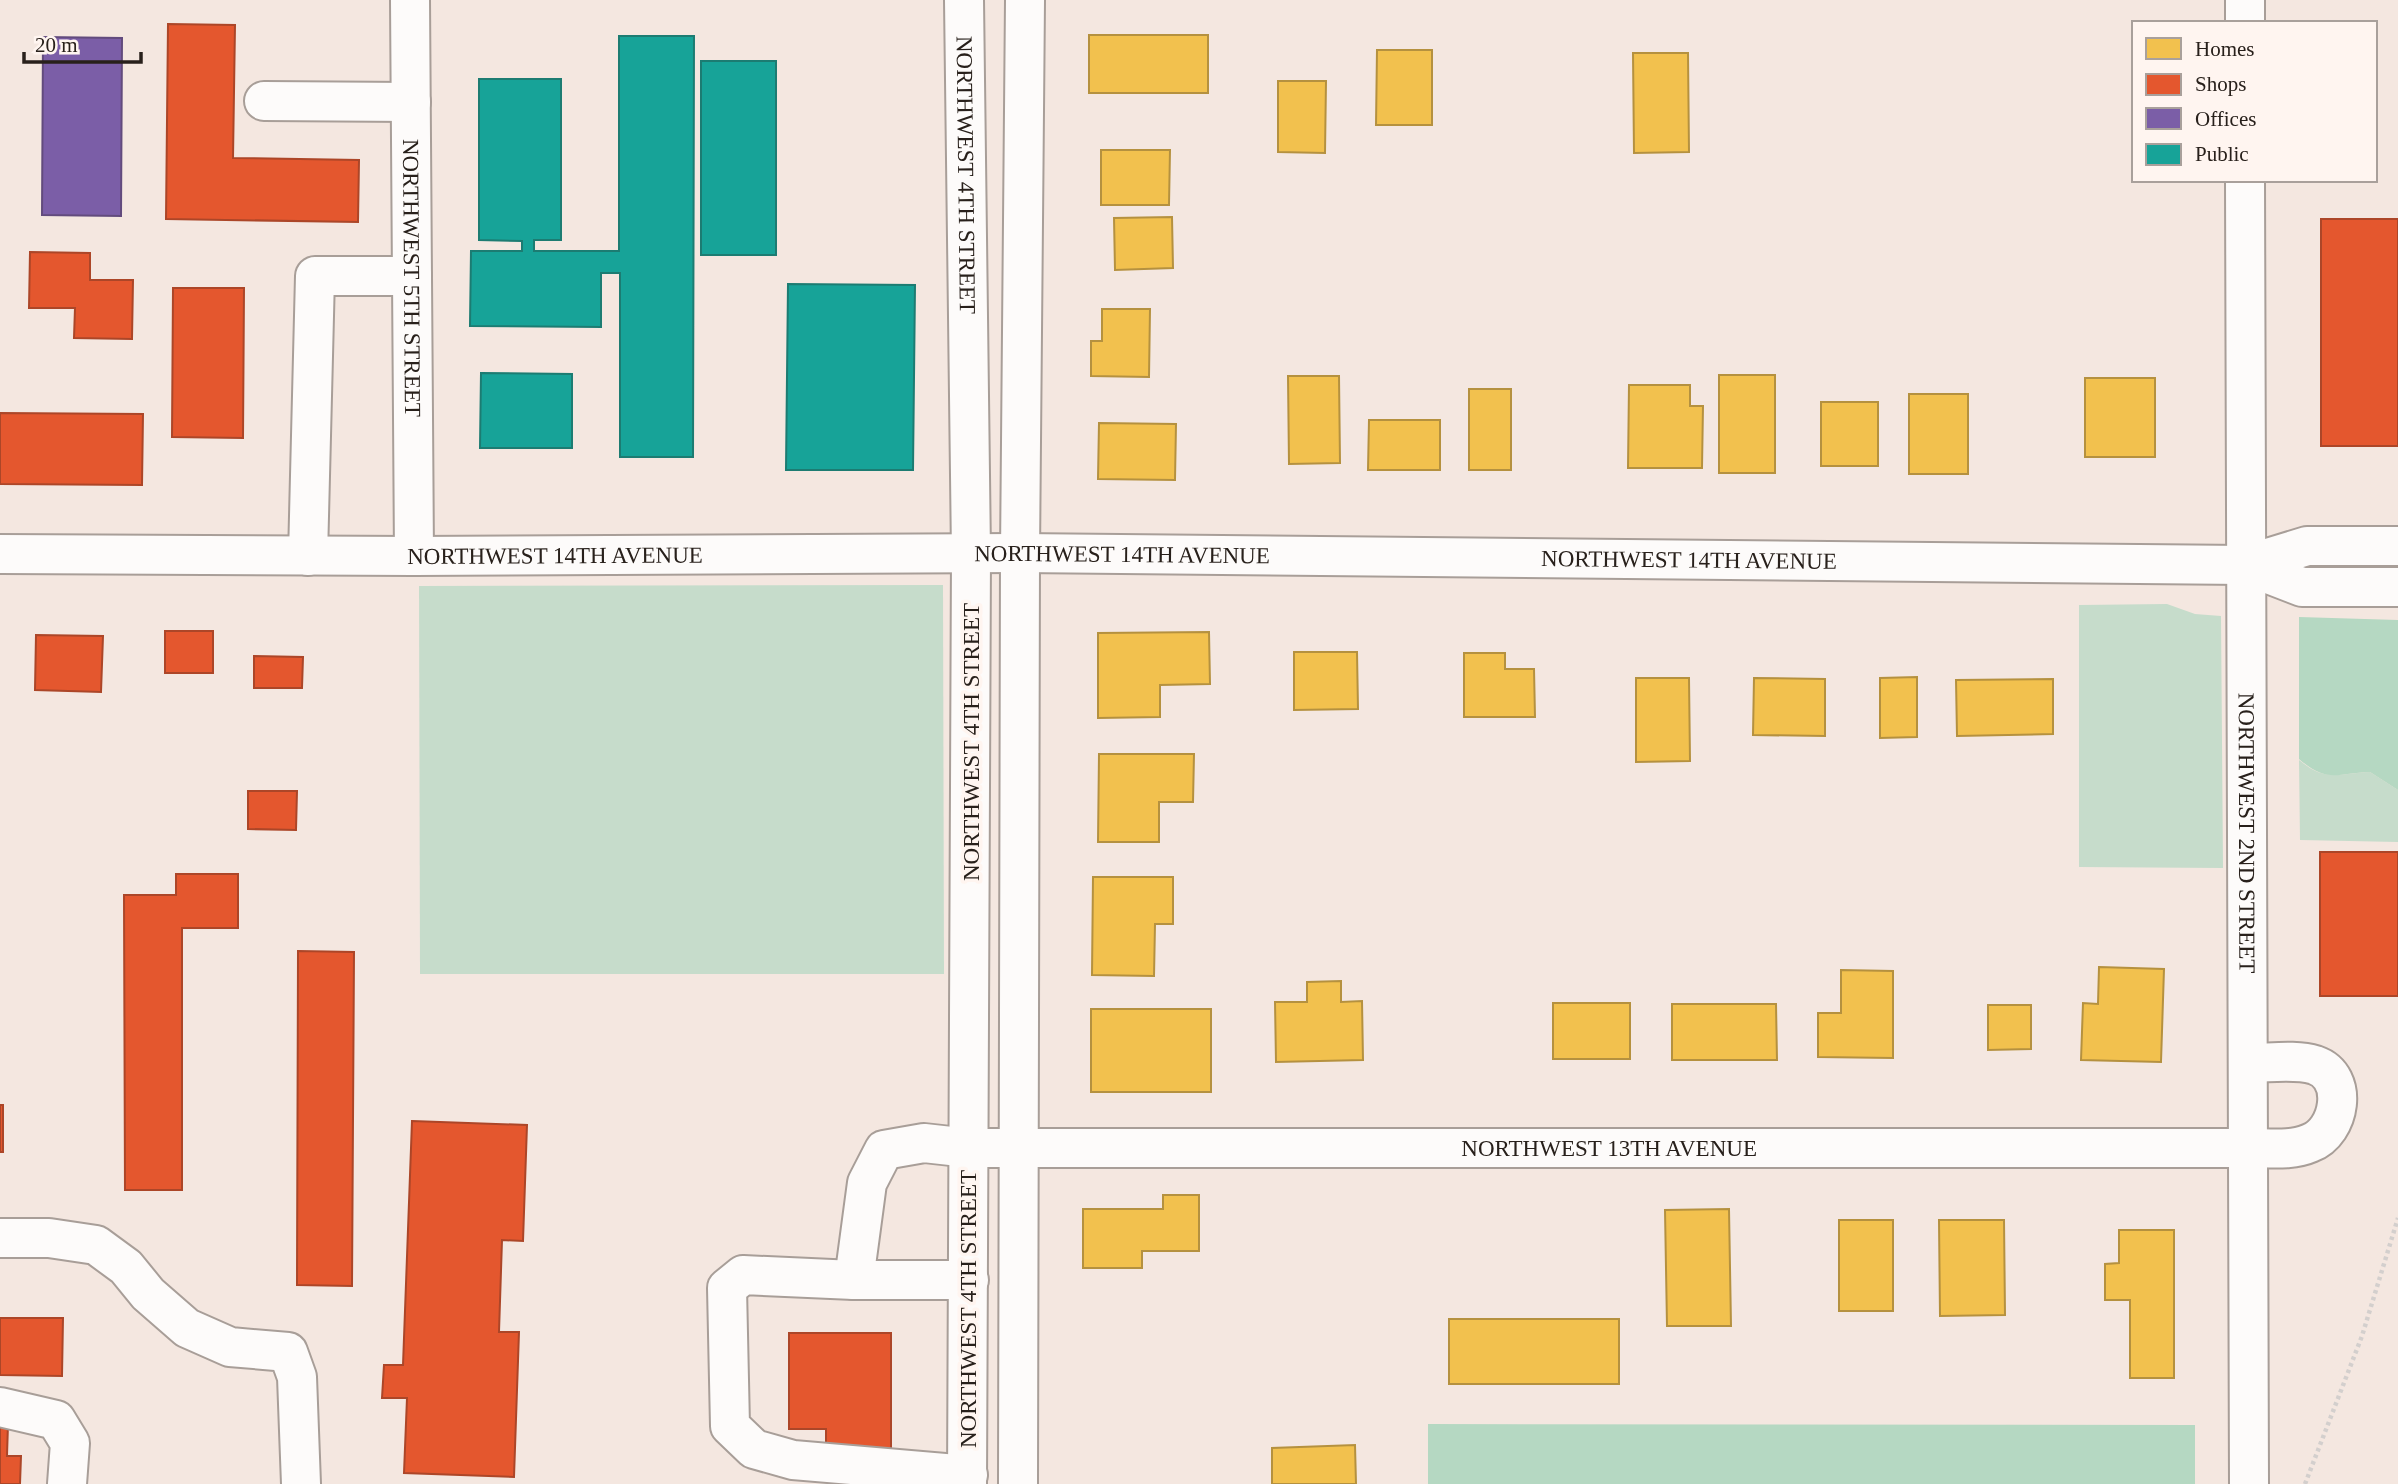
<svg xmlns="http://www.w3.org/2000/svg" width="2398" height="1484" font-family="Georgia,serif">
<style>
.green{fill:#c6dccb}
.forest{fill:#b5d8c2}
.homes{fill:#f2c14e;stroke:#b5913f;stroke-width:2}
.shops{fill:#e4572e;stroke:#ac4628;stroke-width:2}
.offices{fill:#7b5ea7;stroke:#624b7d;stroke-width:2}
.public{fill:#17a398;stroke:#1c7c72;stroke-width:2}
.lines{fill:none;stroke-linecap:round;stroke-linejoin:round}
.minor-casing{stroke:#a89e98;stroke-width:42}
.path{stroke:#d3cfcd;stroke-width:4.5;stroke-dasharray:3.5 3.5;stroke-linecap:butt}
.minor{stroke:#fdfbfa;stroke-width:38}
.labels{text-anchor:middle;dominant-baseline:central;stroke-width:7;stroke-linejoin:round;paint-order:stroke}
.street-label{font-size:23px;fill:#28201b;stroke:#fff5f0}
</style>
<rect width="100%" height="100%" fill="#f4e7e0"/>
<g class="green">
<path d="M943 585 944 974H420L419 586Z"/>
<path d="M2167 604 2195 614 2221 616 2223 868 2079 867V605Z"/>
<path d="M2299 760C2327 783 2338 773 2370 772L2398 790V842L2300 840Z"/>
</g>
<g class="forest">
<path d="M2299 617 2398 620V790L2370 772C2337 773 2328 784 2299 759Z"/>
<path d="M1428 1424 2195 1425V1484H1428Z"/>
</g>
<g class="homes">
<rect x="1089" y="35" width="119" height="58"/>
<path d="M1377 50H1432V125H1376Z"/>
<path d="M1633 53H1688L1689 152 1634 153Z"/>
<path d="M1278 81H1326L1325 153 1278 152Z"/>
<path d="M1101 150H1170L1169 205H1101Z"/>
<path d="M1172 217 1173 268 1115 270 1114 218Z"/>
<path d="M1102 309H1150L1149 377 1091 376V341H1102Z"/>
<rect x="1719" y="375" width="56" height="98"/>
<path d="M1288 376H1339L1340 463 1289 464Z"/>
<rect x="2085" y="378" width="70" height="79"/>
<path d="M1629 385H1690V406H1703L1702 468H1628Z"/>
<rect x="1469" y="389" width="42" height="81"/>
<rect x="1909" y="394" width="59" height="80"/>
<rect x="1821" y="402" width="57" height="64"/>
<path d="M1369 420H1440V470H1368Z"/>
<path d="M1099 423 1176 424 1175 480 1098 479Z"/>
<path d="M1209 632 1210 684 1160 685V717L1098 718V633Z"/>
<path d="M1294 652H1357L1358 709 1294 710Z"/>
<path d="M1464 653H1505V669H1534L1535 717H1464Z"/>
<path d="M1917 677V737L1880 738V678Z"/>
<path d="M1636 678H1689L1690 761 1636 762Z"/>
<path d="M1754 678 1825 679V736L1753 735Z"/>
<path d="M2053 679V734L1957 736 1956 680Z"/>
<path d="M1099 754H1194L1193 802H1159V842H1098Z"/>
<path d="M1093 877H1173V924H1155L1154 976 1092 975Z"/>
<path d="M2099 967 2164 969 2161 1062 2081 1060 2083 1003 2098 1004Z"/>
<path d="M1841 970 1893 971V1058L1818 1057V1013H1841Z"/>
<path d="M1341 981V1002L1362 1001 1363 1060 1276 1062 1275 1002H1307V982Z"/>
<rect x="1553" y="1003" width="77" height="56"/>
<path d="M1672 1004H1776L1777 1060H1672Z"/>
<path d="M1988 1005H2031V1049L1988 1050Z"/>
<rect x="1091" y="1009" width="120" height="83"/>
<path d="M1163 1195H1199V1251H1142V1268H1083V1209H1163Z"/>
<path d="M1729 1209 1731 1326H1667L1665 1210Z"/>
<rect x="1839" y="1220" width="54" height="91"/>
<path d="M1939 1220H2004L2005 1315 1940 1316Z"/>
<path d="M2119 1230H2174V1378H2130V1300H2105V1264L2119 1263Z"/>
<rect x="1449" y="1319" width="170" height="65"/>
<path d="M1355 1445 1356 1484H1272V1448Z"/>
</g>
<g class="shops">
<path d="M168 24 235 25 233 158 359 160 358 222 166 219Z"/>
<rect x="2321" y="219" width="77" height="227"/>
<path d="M30 252 90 253V280H133L132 339 74 338 75 308H29Z"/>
<path d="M173 288H244L243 438 172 437Z"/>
<path d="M0 413 143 414 142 485 0 484Z"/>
<rect x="165" y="631" width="48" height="42"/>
<path d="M36 635 103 636 101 692 35 690Z"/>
<path d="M254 656 303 657 302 688H254Z"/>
<path d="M248 791H297L296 830 248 829Z"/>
<rect x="2320" y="852" width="78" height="144"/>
<path d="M176 874H238V928H182V1190H125L124 895H176Z"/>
<path d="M298 951 354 952 352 1286 297 1285Z"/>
<rect x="0" y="1105" width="3" height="47"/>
<path d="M412 1121 527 1125 523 1241 502 1240 499 1332H519L514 1477 404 1473 407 1398H382L384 1365H403Z"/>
<path d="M0 1318H63L62 1376 0 1375Z"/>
<path d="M789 1333H891V1459H826V1429H789Z"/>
<path d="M0 1424H8L7 1456H21L20 1484H0Z"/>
</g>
<path class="offices" d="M43 37 122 38 121 216 42 215Z"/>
<g class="public">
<path d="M619 36H694L693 457H620V273H601V327L470 326 471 251H522V241L479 240V79H561V240H534V251H619Z"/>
<rect x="701" y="61" width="75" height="194"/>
<path d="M788 284 915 285 913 470H786Z"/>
<path d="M481 373 572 374V448H480Z"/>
</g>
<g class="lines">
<g class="minor-casing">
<g id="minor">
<path id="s1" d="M410 0 414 556"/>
<path id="s2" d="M964 0 971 554 967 1484"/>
<path d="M2245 23V0"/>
<path d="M264 101 411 102"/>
<path id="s3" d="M2245 180 2249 1484"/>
<path id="s4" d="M0 554 414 556 1020 553 2245 565 2307 546H2398"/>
<path d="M308 556 315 276H412"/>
<path d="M2245 565 2302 587H2398"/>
<path d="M0 1238H49L96 1245 126 1267 148 1294 187 1328 230 1347 288 1352 297 1377 301 1484"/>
<path id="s5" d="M854 1280 867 1183 884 1150 924 1143 969 1148H2250C2270 1148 2292 1151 2310 1143 2340 1132 2350 1077 2315 1065 2296 1059 2270 1063 2250 1063"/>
<path d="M0 1407 56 1420 70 1443 67 1484"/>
<path d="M968 1475 793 1460 754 1449 730 1426 727 1288 743 1275 854 1280H969"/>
<path d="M1018 1484 1020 553 1025 0"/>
</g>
</g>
<path class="path" d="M2305 1484 2362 1336 2398 1218"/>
<use href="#minor" class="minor"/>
</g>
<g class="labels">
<g class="street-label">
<text stroke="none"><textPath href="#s2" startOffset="175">NORTHWEST 4TH STREET</textPath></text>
<text stroke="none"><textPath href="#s1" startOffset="278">NORTHWEST 5TH STREET</textPath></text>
<text stroke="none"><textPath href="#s4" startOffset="555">NORTHWEST 14TH AVENUE</textPath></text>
<text stroke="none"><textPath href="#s4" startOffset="1122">NORTHWEST 14TH AVENUE</textPath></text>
<text stroke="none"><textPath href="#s4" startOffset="1689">NORTHWEST 14TH AVENUE</textPath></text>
<text transform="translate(971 742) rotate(-90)">NORTHWEST 4TH STREET</text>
<text stroke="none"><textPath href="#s3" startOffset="653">NORTHWEST 2ND STREET</textPath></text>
<text stroke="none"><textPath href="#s5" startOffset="861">NORTHWEST 13TH AVENUE</textPath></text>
<text transform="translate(968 1309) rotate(-90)">NORTHWEST 4TH STREET</text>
</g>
</g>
<rect x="2132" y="21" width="245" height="161" fill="#fff5f0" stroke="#a9a09b" stroke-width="2"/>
<rect x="2146" y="38" width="35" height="21" fill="#f2c14e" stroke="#a9a09b" stroke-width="2"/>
<text x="2195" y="56" font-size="21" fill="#28201b">Homes</text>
<rect x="2146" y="74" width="35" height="21" fill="#e4572e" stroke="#a9a09b" stroke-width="2"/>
<text x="2195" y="91" font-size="21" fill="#28201b">Shops</text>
<rect x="2146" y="108" width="35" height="21" fill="#7b5ea7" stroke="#a9a09b" stroke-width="2"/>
<text x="2195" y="126" font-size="21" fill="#28201b">Offices</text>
<rect x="2146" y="144" width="35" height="21" fill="#17a398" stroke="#a9a09b" stroke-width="2"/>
<text x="2195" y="161" font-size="21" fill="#28201b">Public</text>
<path d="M24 52v10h117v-10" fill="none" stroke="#28201b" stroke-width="3.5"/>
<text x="35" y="52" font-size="21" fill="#28201b" stroke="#fff5f0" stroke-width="5" paint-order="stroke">20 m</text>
</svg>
